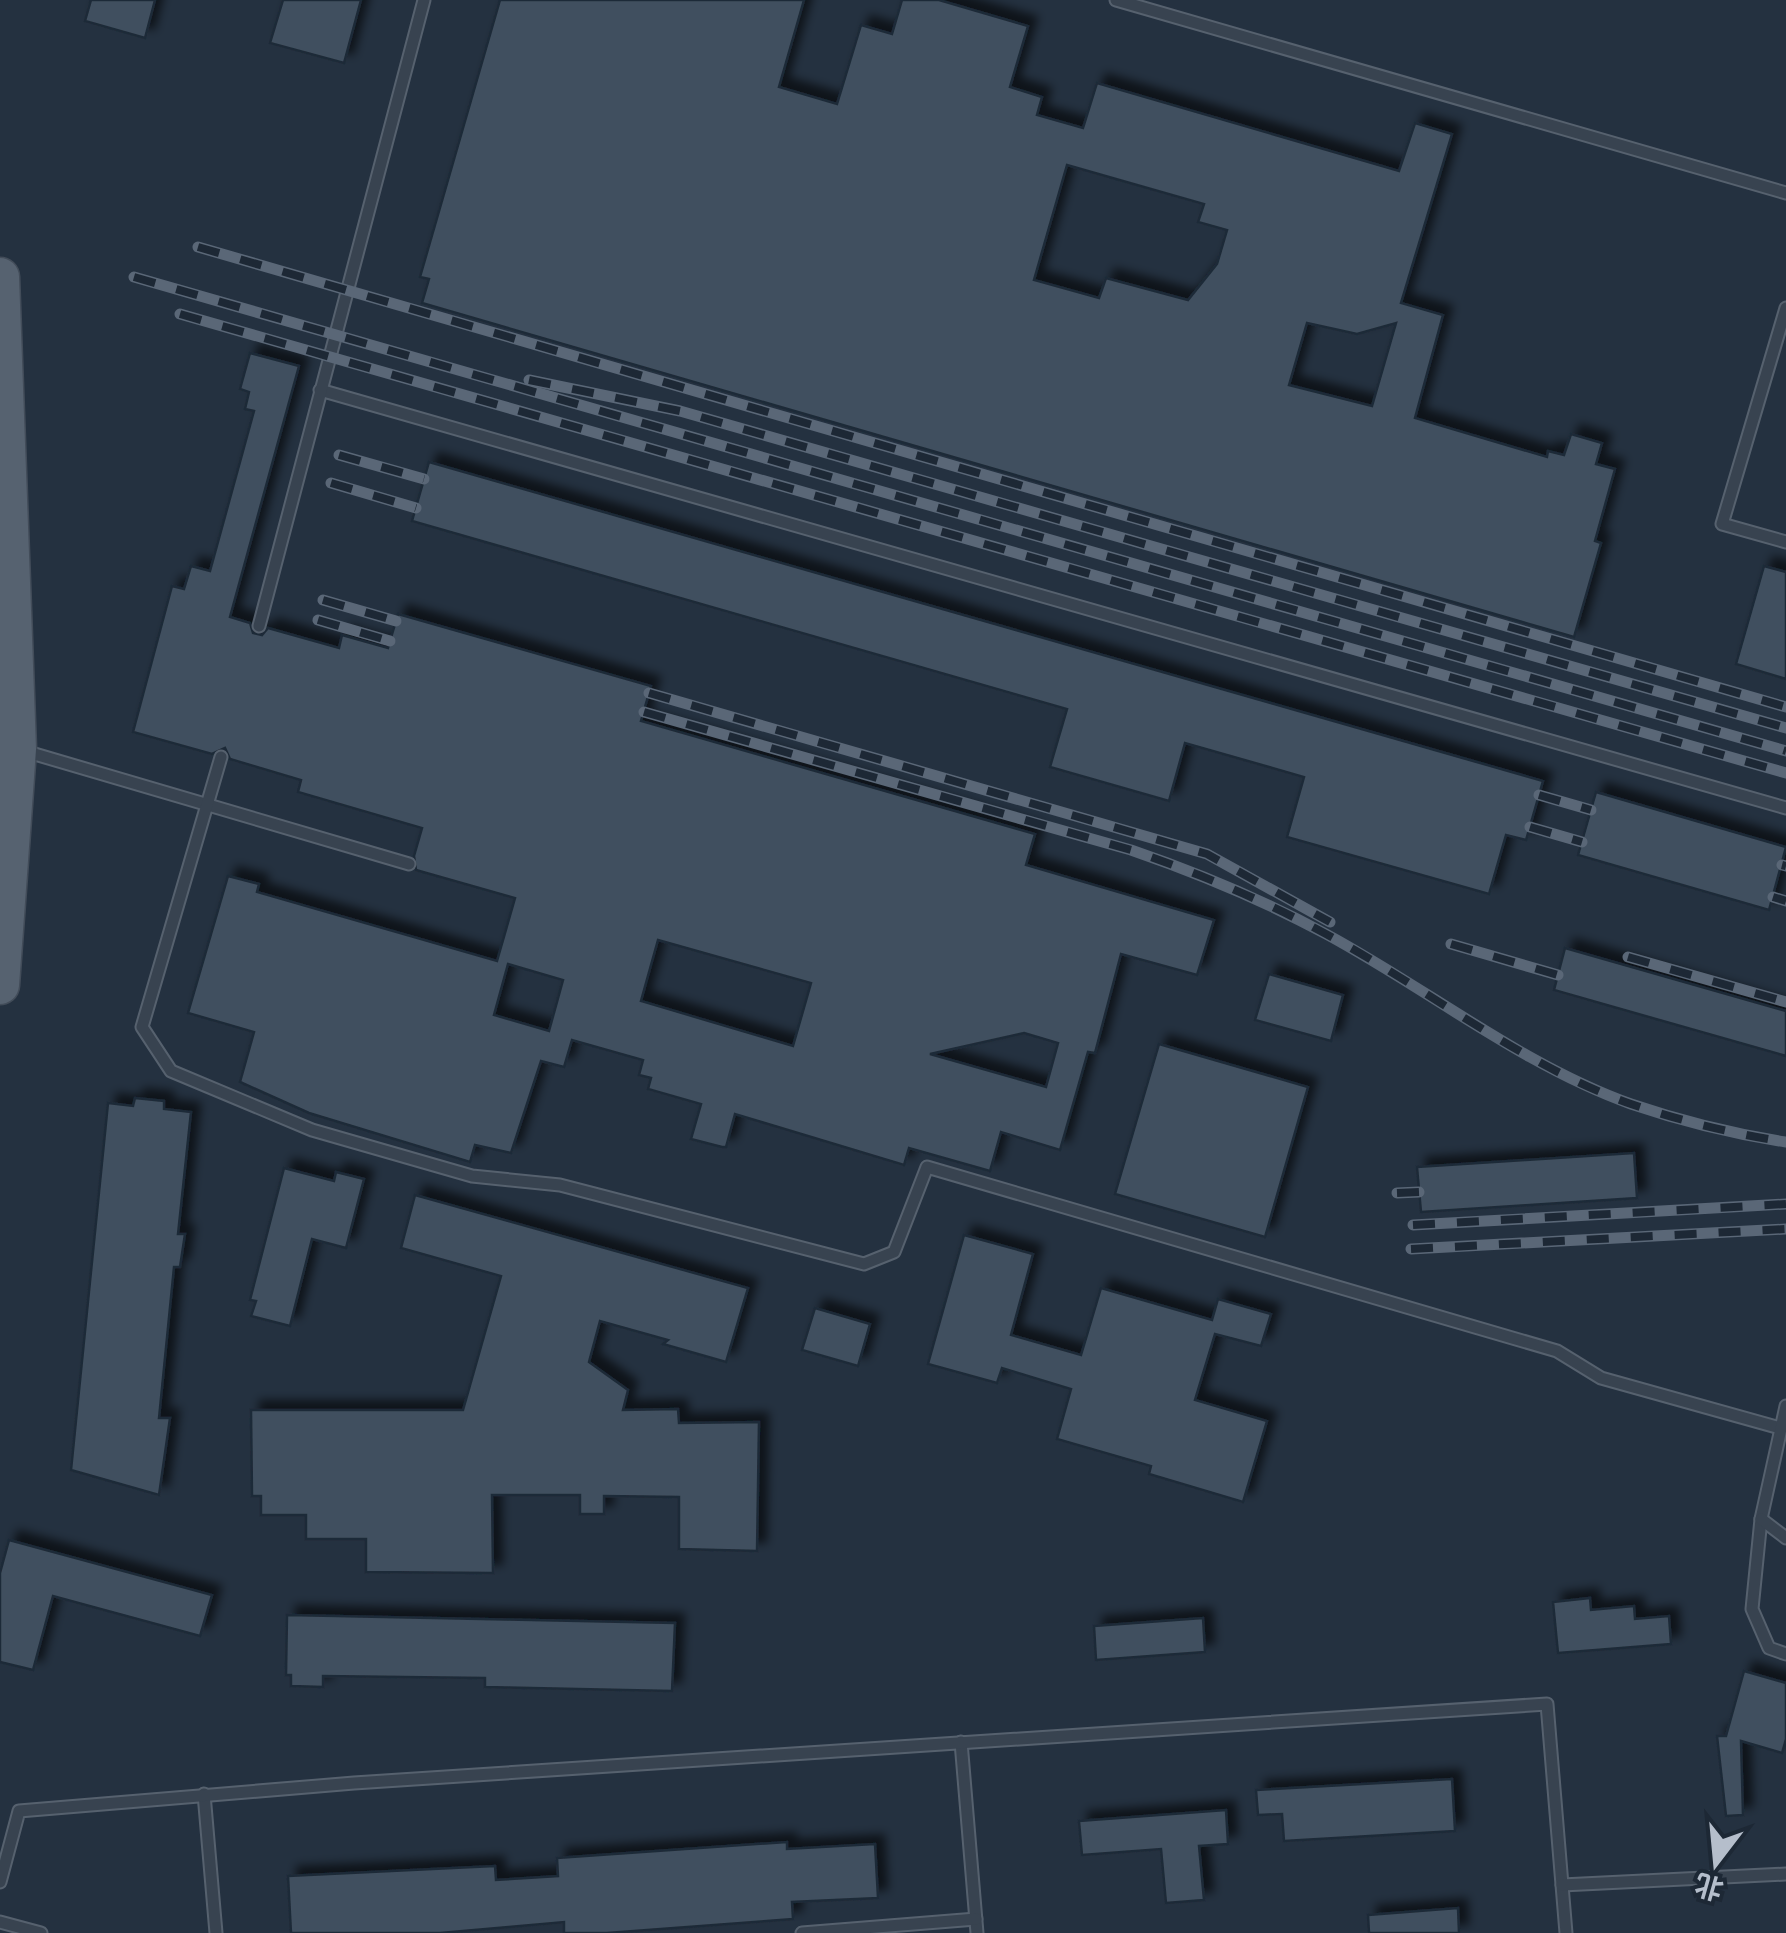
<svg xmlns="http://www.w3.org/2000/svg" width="1786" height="1933" font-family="'PT Sans Narrow','Noto Sans SC',sans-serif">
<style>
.building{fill:#40505f;stroke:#1f2a37;stroke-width:2.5;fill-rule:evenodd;filter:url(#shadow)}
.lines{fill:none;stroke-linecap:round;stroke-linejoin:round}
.service-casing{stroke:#56616e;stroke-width:15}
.primary-casing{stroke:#424c59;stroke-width:41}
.service{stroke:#384350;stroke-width:11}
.primary{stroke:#566270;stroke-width:38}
.rail-casing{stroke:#5a6777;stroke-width:11}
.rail{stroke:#1d2835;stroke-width:8;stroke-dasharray:22;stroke-linecap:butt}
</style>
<defs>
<filter id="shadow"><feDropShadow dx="9" dy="-9" stdDeviation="5" flood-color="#0009"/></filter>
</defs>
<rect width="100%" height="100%" fill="#243140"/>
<g class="building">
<path d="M91 0H155L145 38 85 21Z"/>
<path d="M283 0H361L344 63 270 43Z"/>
<path d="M500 0H804L779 87 837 104 861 25 892 34 902 0H939L1028 26 1010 87 1042 97 1037 115 1083 128 1097 83 1399 171 1415 123 1452 134 1401 303 1443 315 1415 418 1547 457 1548 451 1564 455 1571 434 1602 443 1596 464 1615 469 1595 541 1601 543 1574 637 422 303 429 279 420 277ZM1067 165 1204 204 1198 222 1227 230 1217 264 1188 300 1106 278 1099 298 1034 280ZM1307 323 1357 334 1396 323 1372 406 1289 385Z"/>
<path d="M250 353 299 366 230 617 250 623 253 633 262 635 268 628 339 648 342 635 388 648 398 614 651 686 641 721 1035 834 1026 865 1214 920 1197 975 1121 954 1095 1053 1088 1052 1060 1150 1001 1132 990 1171 909 1148 904 1165 735 1114 726 1147H722L691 1139 701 1104 648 1089 651 1078 639 1075 643 1060 572 1040 564 1067 541 1061 511 1153 475 1145 470 1162 309 1113 240 1082 254 1032 188 1013 228 876 259 884 257 892 497 961 515 898 416 870 414 856 422 828 298 792 301 780 230 759 225 748 212 754 133 732 172 586 184 589 191 566 210 571 254 411 245 409 249 392 240 389ZM658 940 811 983 793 1046 641 1001ZM508 964 563 980 549 1031 494 1015ZM1024 1033 1058 1043 1046 1087 930 1054Z"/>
<path d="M429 462 1543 781 1526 840 1506 835 1489 894 1287 837 1304 777 1185 743 1169 801 1050 767 1067 709 412 521Z"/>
<path d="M1764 566 1786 572V679L1736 664Z"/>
<path d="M1596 792 1786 847 1769 910 1578 855Z"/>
<path d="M1565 948 1786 1011V1056L1554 990Z"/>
<path d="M1269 974 1343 995 1331 1041 1255 1020Z"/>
<path d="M1159 1044 1308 1087 1265 1237 1115 1194Z"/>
<path d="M135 1098 164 1101V1109L191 1112 178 1234H185L180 1267H174L159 1418H170L159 1495 71 1470 108 1103 133 1106Z"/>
<path d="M1634 1153 1637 1198 1421 1212 1417 1167Z"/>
<path d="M284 1168 334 1181 336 1172 364 1179 346 1248 312 1239 290 1326 251 1316 256 1301 250 1300Z"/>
<path d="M415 1195 748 1288 726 1362 663 1344 668 1340 600 1321 589 1362 628 1390 623 1410 678 1409 679 1423 759 1422 757 1551 679 1549V1497L604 1496V1514H580V1495H492L493 1573 366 1572V1539H306V1515H261V1496H252L251 1410H463L501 1276 401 1248Z"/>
<path d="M964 1235 1033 1254 1011 1335 1081 1355 1101 1288 1212 1320 1218 1299 1271 1314 1261 1346 1215 1334 1195 1400 1267 1421 1243 1502 1149 1474 1151 1466 1057 1439 1071 1389 1002 1368 997 1383 928 1364Z"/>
<path d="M815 1308 870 1324 858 1366 802 1350Z"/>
<path d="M9 1540 212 1595 200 1636 53 1596 33 1670 0 1662V1573Z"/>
<path d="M1590 1598 1591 1610 1634 1606 1635 1619 1669 1616 1671 1644 1558 1653 1553 1602Z"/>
<path d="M287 1615 675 1623 672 1691 485 1687V1678L323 1676V1687L291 1686V1675H286Z"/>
<path d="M1203 1618 1205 1652 1096 1660 1094 1626Z"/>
<path d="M1744 1671 1786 1683V1739L1782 1753 1741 1741 1743 1815 1726 1816 1717 1736H1726Z"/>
<path d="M1452 1779 1455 1831 1284 1841 1282 1814 1258 1815 1256 1790Z"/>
<path d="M1226 1810 1228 1844 1199 1846 1204 1900 1166 1903 1161 1849 1082 1855 1079 1821Z"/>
<path d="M787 1842V1849L875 1844 878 1898 792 1902 793 1919 607 1933H564V1922L440 1933H291L288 1876 495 1866 496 1880 558 1876 557 1858Z"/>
<path d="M1458 1908 1459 1933H1369L1368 1915Z"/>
</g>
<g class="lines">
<g class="service-casing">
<g id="service">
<path d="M1116 0 1786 193"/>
<path d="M1786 308 1722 524 1786 542"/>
<path d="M320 390 1786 808"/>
<path d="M259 626 424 0"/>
<path d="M21 750 409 864"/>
<path d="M221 757 142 1027 171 1071 312 1130 472 1176 560 1185 864 1264 894 1252 927 1167 1557 1351 1601 1378 1780 1428"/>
<path d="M1786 1406 1761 1519 1752 1609 1769 1648 1786 1654"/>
<path d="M1761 1519 1786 1538"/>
<path d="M961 1742 977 1933"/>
<path d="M204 1794 216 1933"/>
<path d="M0 1882 19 1811 354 1783 1547 1704 1566 1933"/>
<path d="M1562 1885 1786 1874"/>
<path d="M0 1922 41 1933"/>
<path d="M802 1933 976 1919"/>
</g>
</g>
<g class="primary-casing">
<path id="primary" d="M0 277 17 749 0 985"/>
</g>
<use href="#service" class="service"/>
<use href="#primary" class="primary"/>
<g class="rail-casing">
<g id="rail">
<path d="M198 247 1786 707"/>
<path d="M134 277 1786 751"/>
<path d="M180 314 1786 773"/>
<path d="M529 380 680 411 1786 728"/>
<path d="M339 455 424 479"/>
<path d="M331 483 416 508"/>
<path d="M323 600 396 621"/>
<path d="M318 620 390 641"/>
<path d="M649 693 1207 854 1330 922"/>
<path d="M644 712 1131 850C1198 873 1263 900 1326 934 1428 989 1522 1065 1631 1104 1681 1121 1734 1134 1786 1142"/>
<path d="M1539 795 1591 810"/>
<path d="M1530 827 1582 842"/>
<path d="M1782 865 1786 866"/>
<path d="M1773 897 1786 901"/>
<path d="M1451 944 1558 975"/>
<path d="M1628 957 1786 1002"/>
<path d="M1397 1193 1419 1192"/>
<path d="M1413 1225 1786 1204"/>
<path d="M1411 1249 1786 1229"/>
</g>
</g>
<use href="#rail" class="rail"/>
</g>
<g transform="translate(1716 1863) rotate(196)" stroke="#1d2835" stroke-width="8" paint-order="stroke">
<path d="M0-8L18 38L0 25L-18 38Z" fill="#b5becb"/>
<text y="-15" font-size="28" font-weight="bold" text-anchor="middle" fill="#b5becb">北</text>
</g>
</svg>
